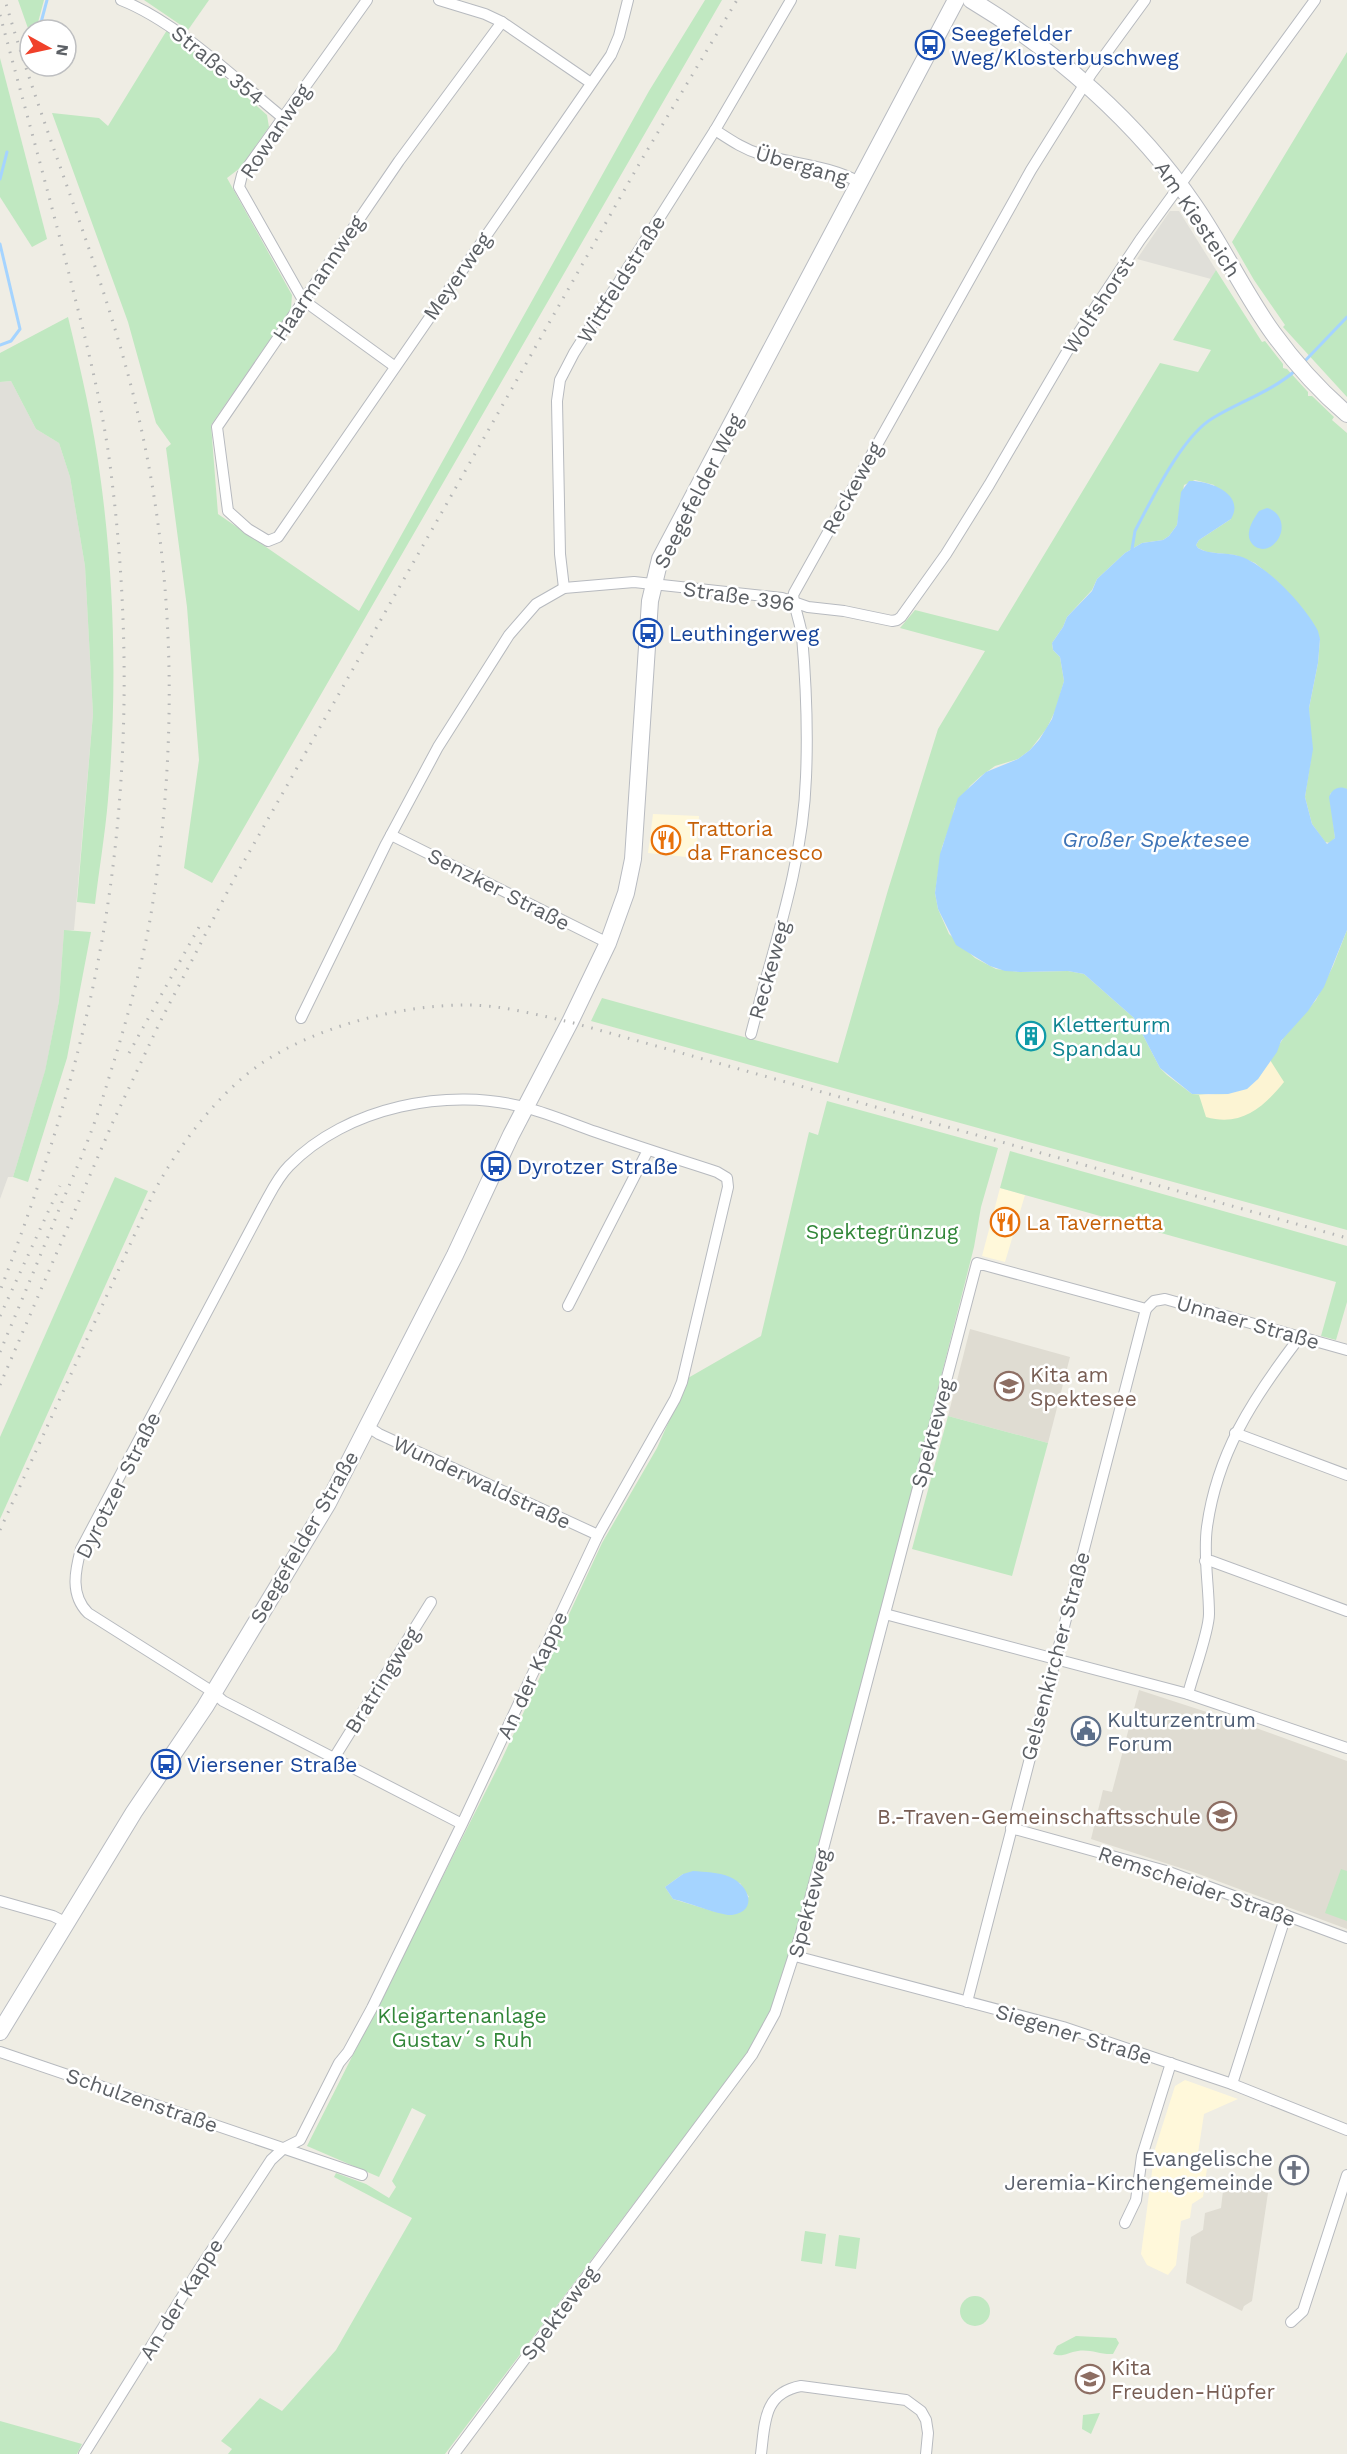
<svg xmlns="http://www.w3.org/2000/svg" width="1347" height="2454" font-family="'Work Sans',sans-serif">
<style>
.commercial{fill:#fff8da}
.industrial{fill:#e0dfd9}
.education{fill:#dfdcd2}
.green{fill:#c0e8c1;fill-rule:evenodd}
.sand{fill:#fcf4d3}
.water{fill:#a5d4ff}
.lines{fill:none;stroke-linecap:round;stroke-linejoin:round}
.stream{stroke:#a5d4ff;stroke-width:3}
.street-casing{stroke:#b7babf;stroke-width:12}
.secondary-casing{stroke:#b8bbc1;stroke-width:18}
.street{stroke:#fff;stroke-width:10}
.secondary{stroke:#fff;stroke-width:16}
.rail{stroke:#b5b6b6;stroke-width:3;stroke-dasharray:1.5 8;stroke-linecap:butt}
.labels{text-anchor:middle;dominant-baseline:central;stroke-width:5;stroke-linejoin:round;paint-order:stroke}
.transit-label{font-size:21px;fill:#164399;stroke:#fff;text-anchor:start}
.street-label{font-size:21px;fill:#5c6065;stroke:#fff}
.food-label{font-size:21px;fill:#c56008;stroke:#fff;text-anchor:start}
.culture-label{font-size:21px;fill:#0d838f;stroke:#fff;text-anchor:start}
.park-label{font-size:21px;fill:#328739;stroke:#fff}
.education-label{font-size:21px;fill:#785e54;stroke:#fff;text-anchor:start}
.service-label{font-size:21px;fill:#4e5e75;stroke:#fff;text-anchor:start}
.worship-label{font-size:21px;fill:#5b616d;stroke:#fff;text-anchor:end}
.water-label{font-size:22px;font-style:italic;fill:#3d73b6;stroke:#fff}
</style>
<rect width="100%" height="100%" fill="#efede4"/>
<g class="commercial">
<path d="M653 814 699 816 696 858 648 853Z"/>
<path d="M1000 1188 1025 1195 1005 1262 982 1256Z"/>
<path d="M1185 2080 1238 2099 1204 2114 1198 2153 1208 2161 1203 2197 1192 2204 1190 2218 1181 2221 1176 2265 1168 2275 1147 2265 1141 2254 1155 2149 1175 2086Z"/>
</g>
<g class="industrial">
<path d="M1170 211H1179L1216 270 1211 279 1137 259Z"/>
<path d="M11 381 36 429 59 443 70 477 85 566 93 714 74 930 64 931 59 1001 45 1072 13 1177H8L0 1199V382Z"/>
</g>
<g class="education">
<path d="M970 1329 1070 1357 1048 1443 948 1416Z"/>
<path d="M1139 1690 1256 1728 1347 1761V1929L1196 1873 1091 1839 1103 1790 1112 1792Z"/>
<path d="M1258 2177 1269 2186 1252 2301 1244 2306 1242 2311 1186 2283 1191 2237 1203 2230 1205 2213 1221 2208 1223 2191Z"/>
</g>
<g class="green">
<path d="M18 0H44L36 30H30V34Z"/>
<path d="M144 0H209L188 30Z"/>
<path d="M705 0H722L212 883 184 868 199 760 187 607 166 448 171 444 156 423 128 322 52 113 99 118 108 126 167 30 209 64 267 115 269 127 240 168 227 178 292 295 291 309 211 425 218 514 359 611 649 91Z"/>
<path d="M1347 52V397L1283 327 1285 325 1254 280 1232 242Z"/>
<path d="M0 58 47 239 32 247 0 197Z"/>
<path d="M1216 270 1262 342 1265 341 1283 364V368L1287 369 1308 392V396H1312L1334 417 1332 420 1347 433V789L1339 788 1330 794 1335 838 1330 843 1325 842 1312 824 1305 797 1311 758 1309 708 1318 663 1320 639 1297 604 1278 582 1255 563 1235 555 1207 552 1198 548 1196 545 1199 540 1231 519 1214 485 1195 480 1184 485 1177 525 1169 536 1163 540 1142 543 1125 553 1097 579 1092 590 1067 617 1063 627 1052 643 1053 650 1060 657 1064 681 1056 709 1047 728 1030 750 1018 759 995 766 981 776 970 786 954 809 953 818 942 847 935 893 938 909 949 934 975 958 996 969 1020 972 1068 971 1084 974 1134 1018 1160 1068 1167 1075 1192 1094 1208 1095 1228 1094 1247 1090 1258 1079 1284 1037 1316 1000 1333 966 1347 930V1230L591 1021 602 998 838 1063 888 890 938 729 985 651 900 628 915 610 998 631 1160 363 1198 372 1211 350 1173 340Z"/>
<path d="M68 317C81 371 94 426 101 482 115 587 117 695 108 800 105 835 99 870 95 904L77 902 93 714 85 566 70 477 59 443 36 429 11 381 0 382V353Z"/>
<path d="M64 930 91 932 67 1058 28 1182 13 1177 45 1071 59 1001Z"/>
<path d="M827 1101 998 1148 981 1207 974 1247 883 1605 793 1943 771 2010 748 2052 445 2454H228L232 2449 221 2441 260 2398 282 2411 336 2350 412 2218 334 2177 336 2173 366 2184 389 2198 396 2187 392 2181 426 2115 412 2108 379 2177 307 2146 501 1761 602 1543 657 1448 688 1378 761 1336 809 1132 818 1135ZM683 1874 740 1883 749 1897 716 1912 673 1899 665 1887Z"/>
<path d="M1010 1151 1347 1246V1302L1336 1340 1321 1336 1336 1282 1000 1188Z"/>
<path d="M115 1177 148 1191 0 1519V1437Z"/>
<path d="M948 1416 1048 1443 1012 1576 912 1549Z"/>
<path d="M1341 1869 1347 1871V1921L1325 1913Z"/>
<path d="M805 2231 826 2234 822 2264 801 2261Z"/>
<path d="M839 2235 860 2238 856 2269 835 2266Z"/>
<circle cx="975" cy="2311" r="15"/>
<path d="M1076 2336 1116 2338 1119 2343 1113 2354C1101 2355 1090 2349 1078 2351 1068 2352 1063 2358 1053 2354L1057 2346Z"/>
<path d="M1100 2413 1091 2434 1082 2429 1083 2415Z"/>
<path d="M0 2421 82 2444 77 2454H0Z"/>
</g>
<path class="sand" d="M1270 1060 1284 1082C1263 1108 1241 1127 1206 1117L1199 1095 1228 1094 1258 1079Z"/>
<g class="water">
<path d="M1189 481C1209 480 1246 494 1231 519L1199 540 1196 545 1198 548C1210 555 1225 552 1239 556 1266 564 1305 606 1318 631L1320 639 1318 663 1309 708 1313 749 1305 797 1312 824 1327 844 1335 838 1329 797C1332 789 1339 785 1347 789V930L1324 987 1308 1011 1281 1041 1277 1052 1258 1079 1247 1089 1228 1094H1192L1160 1068 1134 1018 1084 974 1068 971 1020 972 1005 971 990 966 956 945 938 909 935 893 940 854 958 798 986 772 1018 759 1030 750 1039 740 1052 719 1064 681 1060 657 1053 650 1052 643 1063 627 1067 617 1092 591 1097 579 1125 553 1142 543 1163 540 1169 536 1177 525 1181 492Z"/>
<path d="M1267 508C1286 513 1286 538 1270 547 1259 553 1247 544 1249 532 1250 524 1255 517 1259 511Z"/>
<path d="M693 1871C705 1872 718 1872 730 1877 749 1885 759 1911 732 1915 721 1916 687 1902 673 1899L665 1887 683 1874Z"/>
</g>
<g class="lines">
<g class="stream">
<path d="M39 30 47 0"/>
<path d="M0 179 7 152"/>
<path d="M0 244 20 329 11 341 0 345"/>
<path d="M1303 363 1347 317"/>
<path d="M1132 549 1135 531C1152 499 1182 436 1213 418 1241 401 1271 392 1296 370"/>
</g>
<g class="street-casing">
<g id="street">
<path d="M121 0C177 22 234 78 282 117"/>
<path d="M367 0 242 175 239 187 303 300 394 366"/>
<path d="M439 0 485 14 502 22 591 83"/>
<path d="M502 22 399 161 217 427 228 511 248 529 268 541 278 537 611 55 619 36 628 0"/>
<path d="M715 130C729 139 743 149 760 154 792 164 828 165 859 182"/>
<path d="M564 588 560 554 557 401 560 380 574 353 715 130 791 0"/>
<path d="M391 835 608 943"/>
<path d="M301 1018 386 844 438 747 509 635 536 604 564 588 634 582 782 598 808 607 844 611 892 621 897 620 901 617 946 554 989 485 1075 338 1140 240 1315 0"/>
<path d="M751 1034C773 948 803 866 806 777 808 730 806 682 802 636 801 624 791 599 794 593L1031 170 1091 74 1145 0"/>
<path d="M568 1306 648 1150"/>
<path d="M367 1426 379 1434 598 1535"/>
<path d="M1235 1433 1347 1475"/>
<path d="M1205 1561H1211L1347 1611"/>
<path d="M885 1614 1188 1694 1347 1748"/>
<path d="M1188 1694C1193 1674 1209 1632 1209 1614 1209 1585 1203 1556 1207 1527 1217 1454 1252 1400 1296 1342L1298 1336"/>
<path d="M334 1758 431 1602"/>
<path d="M1011 1828 1166 1871 1347 1938"/>
<path d="M0 1901 53 1916 65 1922"/>
<path d="M795 1956 1063 2027 1232 2084 1347 2130"/>
<path d="M967 2002 1146 1309"/>
<path d="M0 2052 362 2175"/>
<path d="M1232 2084 1286 1915"/>
<path d="M1125 2223 1136 2200 1142 2156 1171 2063"/>
<path d="M1291 2322 1303 2311 1347 2175"/>
<path d="M84 2454 200 2268 271 2160 284 2148 300 2140 339 2063 348 2052 372 2008 462 1824 598 1535 675 1399 682 1382 728 1187 727 1178 717 1172C677 1159 636 1146 596 1132 573 1124 550 1114 527 1108 449 1086 346 1107 289 1166 277 1178 270 1194 262 1208L81 1549C75 1571 70 1595 88 1613L213 1692 223 1701 462 1824"/>
<path d="M454 2454 752 2055 775 2013 801 1933 977 1263 1146 1309 1154 1301 1165 1299 1347 1350"/>
<path d="M761 2454C765 2423 763 2393 801 2386L906 2400 921 2411 926 2420 928 2433 926 2454"/>
</g>
</g>
<g class="secondary-casing">
<g id="secondary">
<path d="M971 0C1055 50 1139 124 1194 205 1223 247 1244 293 1273 333 1294 362 1320 391 1347 414"/>
<path d="M0 2032 134 1812 205 1707 328 1503 455 1255 511 1135 570 1022 608 943 626 893 633 859 650 601 660 559 956 0"/>
</g>
</g>
<use href="#street" class="street"/>
<use href="#secondary" class="secondary"/>
<g class="rail">
<path d="M0 15C25 108 51 201 74 294 90 356 105 418 112 481 132 645 128 815 95 977 73 1085 39 1189 0 1291"/>
<path d="M129 1053 199 927"/>
<path d="M0 1316 60 1186"/>
<path d="M0 1352C21 1302 42 1252 62 1202 77 1168 92 1133 103 1097 121 1039 139 980 150 920 180 741 176 557 130 382 96 252 42 129 5 0"/>
<path d="M0 1385 112 1124 159 1024 234 879 642 159 737 0"/>
<path d="M0 1530 154 1192C178 1146 219 1092 262 1063 318 1026 400 1005 467 1005 502 1005 537 1015 570 1022L1347 1238"/>
</g>
</g>
<defs>
<g id="bus-ring" transform="scale(1.5)"><circle r="9.5" fill="#fff" stroke="#1a4fb4" stroke-width="1.5"/><path d="M-5-6H5V4H4V6H2V4H-2V6H-4V4H-5ZM-3.5-4V0h7V-4ZM-3.5 1.2v1.5H-2V1.2ZM2 1.2v1.5H3.5V1.2Z" fill="#1a4fb4"/></g>
<g id="restaurant-ring" transform="scale(1.5)"><circle r="9.5" fill="#fff" stroke="#e8710a" stroke-width="1.5"/><path d="M-5-6h1v4h1v-4h1v4h1v-4h1v5L-1.5 .5V6h-2V.5L-5-1ZM5-6V6H3V1.5H1.5Q1.5-4 5-6Z" fill="#e8710a"/></g>
<g id="building-ring" transform="scale(1.5)"><circle r="9.5" fill="#fff" stroke="#0f9aa8" stroke-width="1.5"/><path d="M-4-6H4V6H1V3H-1V6H-4ZM-2.5-4.3h1.7v1.8h-1.7ZM.8-4.3h1.7v1.8H.8ZM-2.5-1h1.7V.8h-1.7ZM.8-1h1.7V.8H.8Z" fill="#0f9aa8"/></g>
<g id="school-ring" transform="scale(1.5)"><circle r="9.5" fill="#fff" stroke="#8d6e63" stroke-width="1.5"/><path d="M0-5L7-2L0 1L-7-2ZM-4 1L0 2.5L4 1V4Q0 6-4 4Z" fill="#8d6e63"/></g>
<g id="civic-ring" transform="scale(1.5)"><circle r="9.5" fill="#fff" stroke="#5c6f8a" stroke-width="1.5"/><path d="M-.6-6.5H3V-4.5H.6V-3L4-1V1h2V6H-6V1h2V-1L-.6-3ZM-1.2 2.5V6h2.4V2.5Z" fill="#5c6f8a"/></g>
<g id="church-ring" transform="scale(1.5)"><circle r="9.5" fill="#fff" stroke="#6b7280" stroke-width="1.5"/><path d="M-1.2-6h2.4v3.5h3.3v2.4h-3.3V6h-2.4V-.1h-3.3v-2.4h3.3Z" fill="#6b7280"/></g>
</defs>
<g fill-rule="evenodd">
<use href="#bus-ring" x="930" y="45"/>
<use href="#bus-ring" x="648" y="633"/>
<use href="#restaurant-ring" x="666" y="840"/>
<use href="#building-ring" x="1031" y="1036"/>
<use href="#bus-ring" x="496" y="1166"/>
<use href="#restaurant-ring" x="1005" y="1222"/>
<use href="#school-ring" x="1009" y="1386"/>
<use href="#civic-ring" x="1086" y="1731"/>
<use href="#bus-ring" x="166" y="1764"/>
<use href="#school-ring" x="1222" y="1816"/>
<use href="#church-ring" x="1294" y="2170"/>
<use href="#school-ring" x="1090" y="2379"/>
</g>
<g class="labels">
<g class="transit-label">
<text x="951" y="33">Seegefelder<tspan x="951" dy="24">Weg/Klosterbuschweg</tspan></text>
<text x="669" y="633">Leuthingerweg</text>
<text x="517" y="1166">Dyrotzer Straße</text>
<text x="187" y="1764">Viersener Straße</text>
</g>
<g class="street-label">
<text transform="translate(218 65) rotate(39)">Straße 354</text>
<text transform="translate(275 131) rotate(-56)">Rowanweg</text>
<text transform="translate(802 165) rotate(16)">Übergang</text>
<text transform="translate(1198 219) rotate(56)">Am Kiesteich</text>
<text transform="translate(457 276) rotate(-55)">Meyerweg</text>
<text transform="translate(318 278) rotate(-56)">Haarmannweg</text>
<text transform="translate(621 279) rotate(-58)">Wittfeldstraße</text>
<text transform="translate(1098 305) rotate(-57)">Wolfshorst</text>
<text transform="translate(852 488) rotate(-61)">Reckeweg</text>
<text transform="translate(698 491) rotate(-63)">Seegefelder Weg</text>
<text transform="translate(739 596) rotate(8)">Straße 396</text>
<text transform="translate(499 889) rotate(27)">Senzker Straße</text>
<text transform="translate(769 970) rotate(-74)">Reckeweg</text>
<text transform="translate(1248 1322) rotate(16)">Unnaer Straße</text>
<text transform="translate(932 1433) rotate(-75)">Spekteweg</text>
<text transform="translate(482 1482) rotate(25)">Wunderwaldstraße</text>
<text transform="translate(118 1485) rotate(-63)">Dyrotzer Straße</text>
<text transform="translate(304 1537) rotate(-60)">Seegefelder Straße</text>
<text transform="translate(1055 1656) rotate(-75)">Gelsenkircher Straße</text>
<text transform="translate(532 1675) rotate(-65)">An der Kappe</text>
<text transform="translate(382 1680) rotate(-58)">Bratringweg</text>
<text transform="translate(1197 1886) rotate(19)">Remscheider Straße</text>
<text transform="translate(809 1903) rotate(-75)">Spekteweg</text>
<text transform="translate(1074 2034) rotate(17)">Siegener Straße</text>
<text transform="translate(142 2100) rotate(19)">Schulzenstraße</text>
<text transform="translate(181 2299) rotate(-58)">An der Kappe</text>
<text transform="translate(559 2313) rotate(-53)">Spekteweg</text>
</g>
<g class="food-label">
<text x="687" y="828">Trattoria<tspan x="687" dy="24">da Francesco</tspan></text>
<text x="1026" y="1222">La Tavernetta</text>
</g>
<g class="culture-label">
<text x="1052" y="1024">Kletterturm<tspan x="1052" dy="24">Spandau</tspan></text>
</g>
<g class="park-label">
<text x="882" y="1231">Spektegrünzug</text>
<text x="462" y="2015">Kleigartenanlage<tspan x="462" dy="24">Gustav´s Ruh</tspan></text>
</g>
<g class="education-label">
<text x="1030" y="1374">Kita am<tspan x="1030" dy="24">Spektesee</tspan></text>
<text x="1201" y="1816" text-anchor="end">B.-Traven-Gemeinschaftsschule</text>
<text x="1111" y="2367">Kita<tspan x="1111" dy="24">Freuden-Hüpfer</tspan></text>
</g>
<g class="service-label">
<text x="1107" y="1719">Kulturzentrum<tspan x="1107" dy="24">Forum</tspan></text>
</g>
<g class="worship-label">
<text x="1273" y="2158">Evangelische<tspan x="1273" dy="24">Jeremia-Kirchengemeinde</tspan></text>
</g>
<g class="water-label">
<text x="1156" y="839">Großer Spektesee</text>
</g>
</g>
<g transform="translate(48 48) rotate(98)"><circle r="28" fill="#ffffff" stroke="#bebfc1" stroke-width="1.5"/>
<path d="M0-4.5L10 22L0 15L-10 22Z" fill="#f0412a"/>
<text y="-9" font-size="16" font-weight="bold" text-anchor="middle" fill="#5c6065">N</text>
</g>
</svg>
